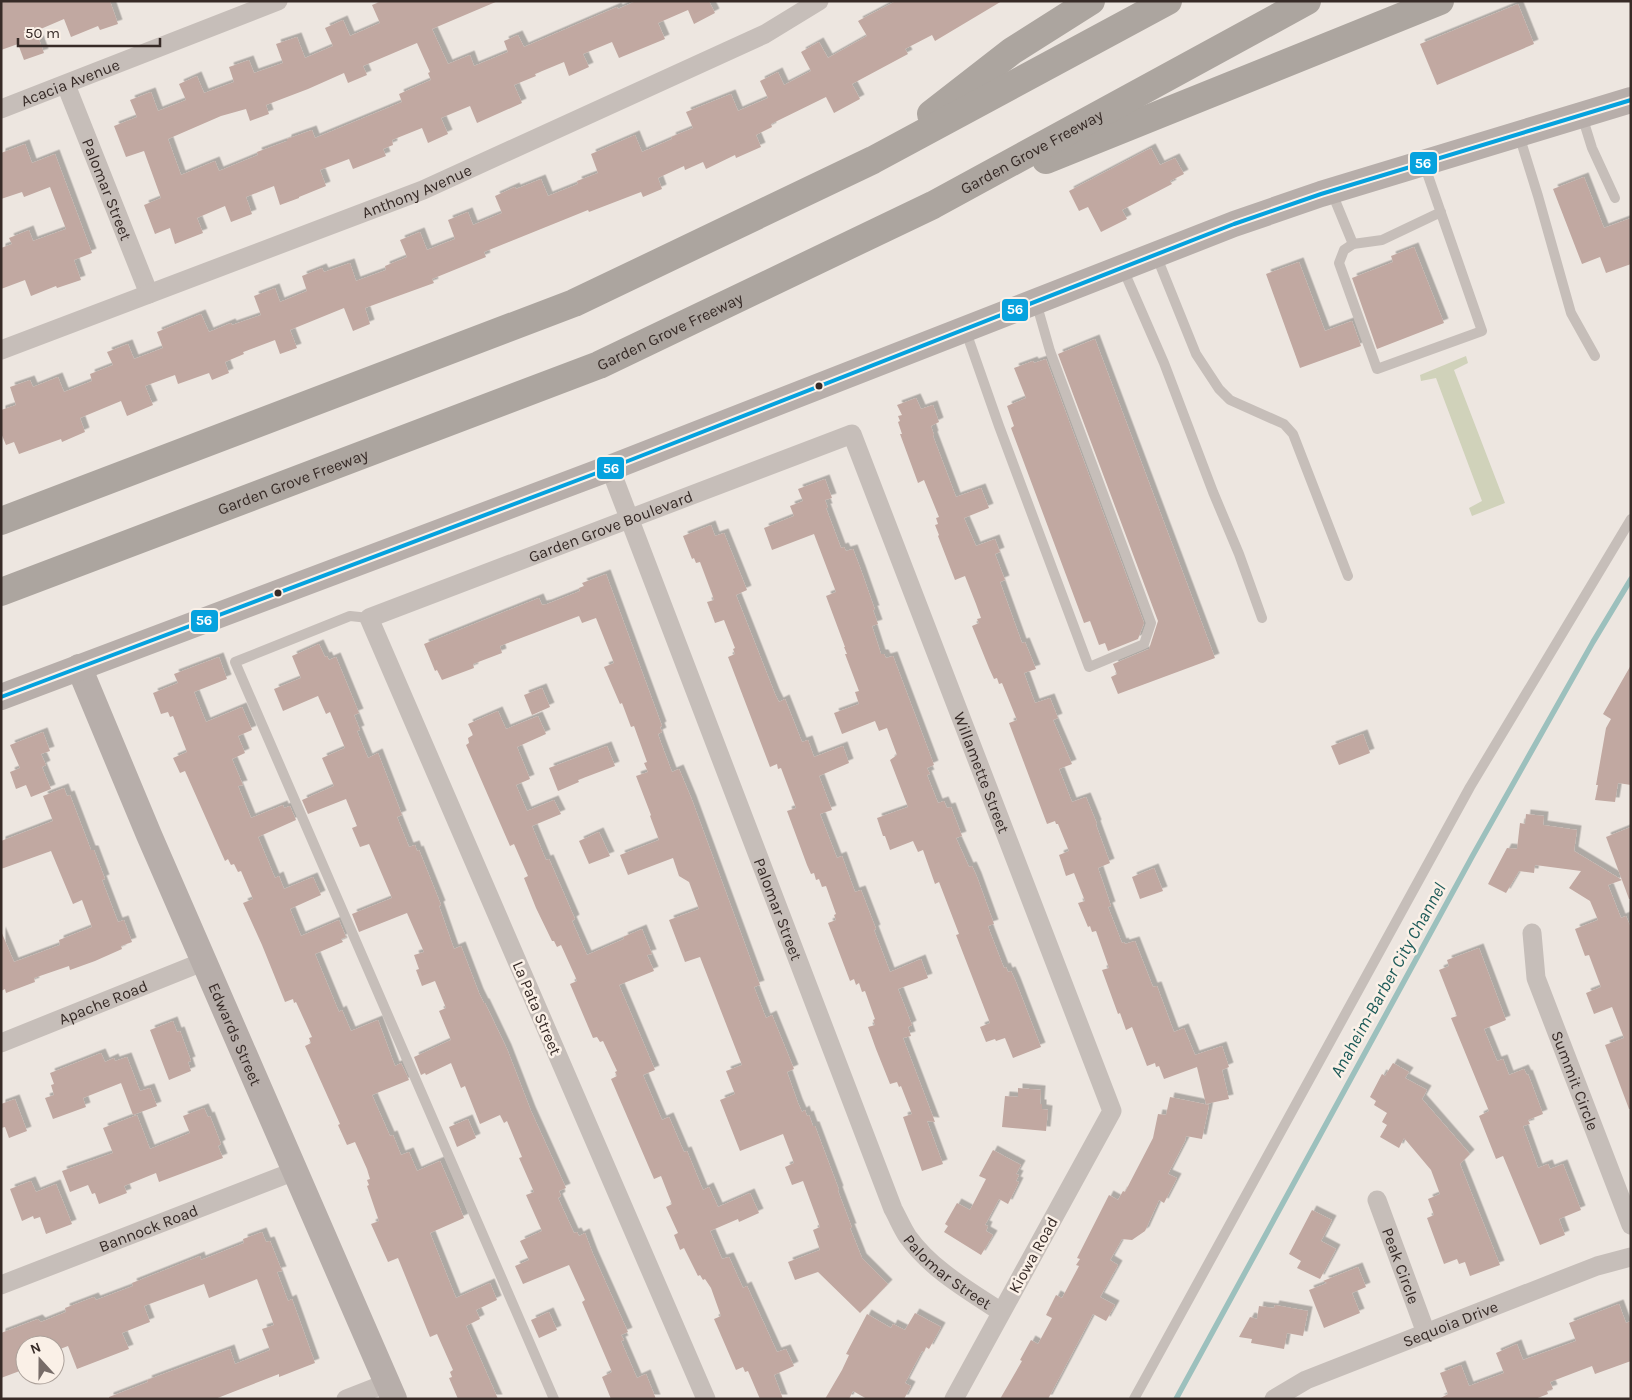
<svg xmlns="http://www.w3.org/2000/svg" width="1632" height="1400" font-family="Karla,sans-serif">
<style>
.green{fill:#d0d2ba}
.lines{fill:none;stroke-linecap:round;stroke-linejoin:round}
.stream{stroke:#9cc0bd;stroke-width:5.5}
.building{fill:#c1a8a1;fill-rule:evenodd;filter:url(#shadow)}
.lane{stroke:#c6beb9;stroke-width:10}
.street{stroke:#c6beb9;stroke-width:19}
.secondary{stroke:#b7aeaa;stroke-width:26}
.highway{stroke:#aca59f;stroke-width:28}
.bus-1-casing{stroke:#faf0e7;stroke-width:8}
.bus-1{stroke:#06a2de;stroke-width:4}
.bus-dot{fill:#372b27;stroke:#faf0e7;stroke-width:2}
.labels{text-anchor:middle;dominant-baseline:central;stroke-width:5;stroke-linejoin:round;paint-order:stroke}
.street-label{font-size:16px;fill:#372b27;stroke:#faf0e7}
.water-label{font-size:18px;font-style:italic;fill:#1c5a58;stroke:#faf0e7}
.line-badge{stroke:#faf0e7;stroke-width:2}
.badge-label{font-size:14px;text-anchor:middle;font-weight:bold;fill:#fff}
</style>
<defs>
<filter id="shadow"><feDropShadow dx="4.5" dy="-4.5" stdDeviation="0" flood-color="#0004"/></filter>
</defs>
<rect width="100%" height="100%" fill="#ede6e0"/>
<path class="green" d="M1466 356 1468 363 1454 370 1505 503 1472 516 1469 508 1482 501 1436 378 1421 381 1420 375Z"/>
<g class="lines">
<path class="stream" d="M1176 1399 1473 855 1593 642 1631 579"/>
</g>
<g class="building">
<path d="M1 1H110L118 24 100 30 98 26 71 37 64 19 36 31 44 53 24 60 18 44 1 50Z"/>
<path d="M382 1H498L432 29 448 64 470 55 474 66 508 52 504 41 518 35 524 47 617 7 618 9 636 1H709L715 13 694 24 688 10 658 23 665 39 619 58 612 42 583 54 589 67 569 76 564 62 535 74 536 76 514 85 522 103 477 123 470 106 441 118 448 134 428 143 422 128 392 140 393 145 383 149 386 156 353 169 349 159 320 170 326 186 299 197V198L280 205 274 186 246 197 252 214 231 222 225 206 197 218 203 233 175 244 170 228 155 234 144 205 161 198 144 151 126 157 114 126 137 117 130 100 151 92 158 111 186 100 179 84 197 76 204 93 234 82 229 67 249 60 254 73 283 63 276 44 297 37 305 58 333 46 325 28 343 20 350 36 380 23 372 5ZM417 43 430 72 428 73 431 80 399 94 402 102 315 138 312 130 287 139V141L257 152 258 155 219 171 215 161 181 175 168 139 221 116 246 109 250 121 269 114 266 105 308 89 344 73 348 83 367 75 363 66Z"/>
<path d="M896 1H1002L935 41 932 35 905 49 908 54 852 84 860 99 834 113 826 97 771 124 772 127 756 135 761 147 736 158 735 155 706 169 703 162 685 170 684 166 658 178 662 189 643 197 641 192 589 212 588 210 484 252 486 257 432 279 434 283 365 308 370 324 353 331 344 308 290 330 297 348 280 354 275 340 243 352 244 354 225 362 229 373 212 380 209 373 178 384 175 375 145 386 153 405 127 416 121 401 80 418 85 432 62 442 61 439 19 454 14 442 6 445 1 433V410L16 405 10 387 30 380 33 387 58 377 64 392 92 381 90 374 113 365 107 352 128 344 134 359 163 348 157 332 201 314 209 332 231 323 232 325 261 315 254 296 275 288 280 302 307 291 302 276 322 268 324 272 350 263 356 281 386 270 385 266 407 257 400 240 420 232 427 250 455 239 448 220 468 212 473 225 502 213 495 196 515 187 516 189 541 179 548 196 578 184 577 181 598 173 591 154 635 135 642 152 672 139 671 137 693 128 686 112 731 94 738 111 768 98 760 81 778 72 784 85 811 71 801 52 819 42 828 58 867 36 858 21Z"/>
<path d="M1518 4 1534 44 1437 85 1420 44Z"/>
<path d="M25 144 32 163 55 154 92 253 74 260 81 280 57 288 56 286 31 296 25 280 1 289V248L12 244 9 238 29 230 33 241 66 229 50 187 24 197 22 192 1 199V153Z"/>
<path d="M1151 148 1160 165 1175 158 1184 174 1170 181 1172 184 1122 210 1127 219 1101 232 1088 207 1079 211 1069 191Z"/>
<path d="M1584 177 1604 228 1631 218V264L1606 273 1600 257 1582 264 1553 189Z"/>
<path d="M1414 247 1444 323 1377 349 1352 278 1393 262 1391 256Z"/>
<path d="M1299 262 1325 331 1352 321 1361 346 1300 368 1266 274Z"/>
<path d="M1095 339 1215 658 1118 694 1111 677 1117 674 1113 664 1149 649 1158 621 1058 354Z"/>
<path d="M1046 359 1144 623 1138 639 1108 651 1105 643 1099 645 1090 621 1084 623 1011 428 1014 426 1007 406 1026 398 1014 368 1033 361 1034 363Z"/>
<path d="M916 398 921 409 933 405 939 422 931 426 934 435 933 436 956 497 981 488 989 508 964 518 976 546 995 539 1000 552 995 554 1005 580 1000 582 1022 643 1025 642 1036 669 1024 673 1035 703 1050 698 1058 718 1053 720 1072 764 1059 769 1072 802 1086 797 1097 824 1096 825 1110 863 1098 868 1111 906 1108 907 1122 943 1124 942 1125 944 1135 941 1153 987 1157 986 1174 1032 1184 1028 1195 1055 1222 1046 1229 1067 1222 1070 1229 1099 1206 1104 1197 1067 1164 1079 1159 1066 1156 1067 1155 1063 1147 1066 1132 1027 1126 1030 1120 1013 1118 1014 1102 970 1109 968 1096 931 1092 932 1090 926 1088 927 1078 903 1085 901 1074 873 1066 876 1059 855 1069 851 1058 824H1056L1055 821 1047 824 1009 723 1017 720 1002 683 999 684 997 678 994 679 989 668 972 626 979 623 977 619 981 618 976 604 965 576 955 580 938 536 939 535 935 525 938 524 936 518 939 517 924 480 918 483 900 434H902L898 422 900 421 898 416 902 415 897 405Z"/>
<path d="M825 479 832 498 825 500 828 508H826L841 548 844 547 846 551 853 549 861 570 875 610H873L878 624 872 626 881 654H884L886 658 893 656 934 765 927 768 930 774 927 775 938 803 944 801 947 808 951 807 962 836 956 838 969 867 972 866 977 877 994 924 988 926 990 932 1004 968 1006 967 1008 972 1011 971 1016 982 1041 1047 1013 1058 1005 1038 996 1041 995 1039 986 1042 980 1027 990 1023 956 935 959 934 939 882 935 884 923 850 918 852 913 841 890 850 885 836H883L877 818 908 807 890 760 897 755 887 728 879 731 875 721 842 734 834 713 859 704 855 692 859 691 845 654H847L844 647H845L826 596 836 592 814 534 772 550 764 528 794 516 790 506 803 501 798 489Z"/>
<path d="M711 525 715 536 724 533 747 590 736 595 775 694 779 702 785 699 802 742 808 740 814 757 843 746 849 763 819 776 832 810 820 814 837 858 842 856 855 892 861 890 876 929 874 930 890 972 921 959 928 978 898 989 912 1025 908 1027 911 1036 903 1038 935 1122 927 1121 943 1164 922 1171 903 1117 912 1114 901 1086 899 1087 897 1082 890 1084 876 1049 868 1027 875 1025 873 1020 875 1019 865 991 862 992 859 983 856 985 854 979 850 981 828 923 836 920 834 915 836 914 826 886 822 887 819 879 816 880 814 873 811 874 807 865 787 811 796 808 781 768 778 769 777 764 770 767 728 657 735 654 733 649 735 648 724 620 715 623 707 602 714 600 712 594 700 562 696 563 694 558 692 559 683 536Z"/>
<path d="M606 574 662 726 660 727 662 732 658 734 661 743 672 772 679 769 692 800 760 985 754 987 766 1018 772 1015 794 1069 787 1072 798 1103 802 1112 805 1110 807 1116 809 1115 813 1126H815L839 1190 838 1191 852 1228H850L862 1258 888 1284 860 1313 818 1272 795 1280 788 1262 820 1250 813 1230 820 1227 803 1181 792 1185 785 1167 794 1163 783 1134 740 1151 720 1100 735 1094 726 1071 742 1065 700 957 685 962 669 920 699 909 689 882 679 876 673 858 628 875 620 855 659 840 650 816 651 815 636 776 648 772 644 763 647 762 634 726 631 727 622 703 620 704 604 667 614 663 596 618 582 623 579 616 500 646 502 653 473 664 474 668 442 680 437 670 435 671 424 644 539 598 542 605 547 604 580 591 579 588 584 586 582 583Z"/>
<path d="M319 644 325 657 327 656 329 660 336 657 359 713 354 715 360 730 357 731 368 758 378 753 402 815 397 817 409 847 415 845 417 851 419 850 441 905 439 906 454 949 461 946 479 993 484 1003H485L507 1049 531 1111 566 1188 559 1191 561 1196 558 1198 574 1233 577 1232 579 1236 585 1233 593 1254 628 1332 621 1335 624 1340 621 1341 637 1378 646 1374 656 1399H611L602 1377 612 1372 582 1302 585 1300 569 1265 523 1284 515 1266 529 1260 520 1241 542 1231 526 1195 534 1192 519 1158 522 1157 507 1121 504 1123 500 1115 480 1124 465 1086 461 1088 451 1063 426 1075 425 1073 421 1075 414 1057 451 1040 439 1011 446 1008 435 981 422 986 416 970 419 969 414 955 424 952 407 913 359 932 352 914 392 898 369 844 360 847 352 828 357 826 346 799 308 814 302 800 334 786 322 758 345 748 330 712 326 714 318 696 283 711 274 689 301 678 292 656Z"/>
<path d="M219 657 227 679 194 692 206 722 242 707 252 730 238 736 245 753 232 759 243 785 238 786 251 818 283 805 284 808 290 806 296 820 258 837 275 878 279 876 284 889 313 877 321 895 290 909 301 936 339 920 346 937 341 939 343 942 315 954 339 1012 342 1010 351 1031 378 1020 395 1066 401 1063 409 1080 372 1095 390 1136 393 1135 401 1155 409 1152 417 1171 440 1161 450 1184 464 1218 430 1233 456 1298 490 1283 497 1300 476 1310 480 1319 466 1326 498 1399H458L449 1378 452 1377 450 1372 453 1370 437 1334 430 1337 398 1258 388 1262 371 1224 379 1221 367 1186 369 1185 367 1180 370 1179 367 1169 355 1142 347 1145 338 1125 340 1124 305 1046 311 1043 309 1038 312 1037 296 1002 294 1003 293 999 285 1002 262 945 243 903 253 899 241 871 238 872 234 864 231 865 228 859 225 861 185 771 180 773 173 758 187 752 173 716 170 717 168 712 161 714 153 693 178 683 174 674Z"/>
<path d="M1631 665V785L1618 783 1615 802 1595 800 1598 785H1596L1606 728 1611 719 1603 714Z"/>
<path d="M542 688 550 707 532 715 524 695Z"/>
<path d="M498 711 506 729 538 716 546 734 517 747 530 779 516 785 527 811 554 800 561 814 532 826 546 860 549 859 575 919 572 921 587 955 624 939 623 937 642 929 652 954 647 955 654 971 619 985 655 1070 643 1075 662 1120 669 1117 684 1152 687 1151 703 1190 709 1187 718 1207 750 1193 759 1213 739 1222 738 1219 710 1231 722 1259 729 1257 743 1288 747 1286 777 1352 786 1349 794 1366 774 1375 783 1399H760L748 1371 745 1372 743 1367 736 1370 714 1319 721 1316 711 1288 705 1279 703 1280 700 1275 698 1276 684 1248 680 1250 674 1235 678 1233 666 1207 672 1204 661 1176 654 1179 611 1079 617 1076 615 1072 617 1071 603 1041 600 1042 597 1037 593 1038 570 984 577 981 575 976 561 945 557 947 554 941H552L536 908 524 878 528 876 514 844 510 846 466 745 469 743 468 738 473 735 468 724Z"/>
<path d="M43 732 50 751 41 754 46 765 42 767 51 789 31 797 26 785 16 789 10 772 20 768 10 745Z"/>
<path d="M1363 734 1370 753 1339 765 1331 746Z"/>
<path d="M607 746 615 766 578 780 579 782 558 791 549 768Z"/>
<path d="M64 788 67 796 70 795 91 850H94L105 879 102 880 118 922 124 920 132 942 121 946 122 949 95 961 70 970 69 966 34 978 35 982 6 993 5 989 1 991V931L14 962 60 945 59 940 92 927 82 900 73 904 51 851 1 869V841L53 821 43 796Z"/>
<path d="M1526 814 1544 816 1543 825 1577 830 1574 851 1622 880 1608 885 1621 918 1626 916 1631 928V1109H1629L1605 1045 1624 1038 1612 1007 1594 1014 1586 993 1601 987 1589 955 1585 956 1575 929 1598 920 1590 901 1569 888 1581 871 1535 865 1534 873 1519 871 1506 893 1488 884 1507 848 1517 849 1520 823 1525 824Z"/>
<path d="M1631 827V899H1629L1606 837Z"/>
<path d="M599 832 610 856 589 864 579 841Z"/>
<path d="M1154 868 1163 891 1140 899 1132 877Z"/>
<path d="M1479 948 1506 1020 1484 1029 1497 1061 1503 1059 1509 1075 1524 1069 1527 1075 1528 1074 1543 1114 1528 1120 1530 1124 1523 1126 1538 1168 1548 1164 1550 1169 1563 1164 1581 1210 1559 1219 1565 1235 1540 1245 1503 1156 1496 1159 1479 1116 1489 1111 1451 1018 1457 1016 1439 970 1449 966 1447 960Z"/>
<path d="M173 1021 177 1032 180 1031 191 1061 188 1062 191 1071 169 1080 150 1030Z"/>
<path d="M101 1053 105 1062 114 1058 115 1061 127 1057 140 1091 150 1088 157 1106 133 1115 121 1083 83 1098 86 1107 53 1119 45 1098 54 1095 51 1085 54 1084 50 1073Z"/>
<path d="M1393 1063 1409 1072 1405 1078 1427 1090 1422 1099 1470 1154 1460 1164 1500 1265 1470 1276 1465 1262 1459 1264 1457 1259 1444 1264 1427 1218 1434 1215 1428 1199 1440 1194 1431 1170 1404 1138 1399 1148 1380 1137 1387 1125 1382 1122 1387 1113 1374 1105 1376 1101 1370 1097 1382 1074 1385 1076Z"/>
<path d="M1018 1088 1041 1090 1040 1104H1042V1109L1048 1110 1046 1131 1002 1127 1005 1096 1018 1097Z"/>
<path d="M1170 1097 1209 1105 1202 1139 1186 1136 1185 1141 1168 1174 1177 1178 1164 1203 1159 1200 1145 1231 1132 1240 1122 1239 1110 1260 1118 1265 1100 1297 1115 1305 1106 1321 1093 1314 1048 1399H1000L1022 1361 1020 1360 1031 1340 1038 1344 1052 1318 1046 1315 1056 1295 1062 1298 1079 1266 1076 1265 1080 1259 1077 1258 1109 1195 1118 1200 1123 1191 1125 1192 1153 1138 1158 1114 1166 1115Z"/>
<path d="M15 1099 27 1131 9 1138 5 1127 1 1128V1104Z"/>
<path d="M204 1108 208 1117 210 1116 221 1144 218 1146 223 1158 159 1182 156 1173 124 1186 127 1193 99 1204 95 1193 92 1194 88 1185 70 1192 62 1171 113 1153 103 1128 137 1115 150 1149 190 1133 183 1116Z"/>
<path d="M468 1119 476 1138 457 1147 449 1127Z"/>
<path d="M993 1150 1021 1165 1016 1174 1019 1175 1016 1181 1019 1182 1008 1204 999 1199 985 1225 988 1226 986 1231 993 1235 981 1255 944 1232 948 1226 945 1224 957 1203 970 1210 986 1179 979 1176Z"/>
<path d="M31 1181 36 1192 56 1184 72 1224 46 1234 40 1217 34 1219 33 1216 22 1221 10 1189Z"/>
<path d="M1312 1210 1332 1220 1321 1241 1336 1249 1320 1279 1297 1268 1301 1261 1289 1254Z"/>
<path d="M262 1232 266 1242 270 1241 282 1271 277 1272 288 1301 292 1299 315 1363 279 1377V1374L215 1399H109V1397L148 1382 147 1380 230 1349 235 1364 270 1350 262 1329 274 1325 257 1279 209 1298 204 1284 144 1306 150 1322 122 1333 129 1349 77 1369 68 1346 55 1351V1345H25V1369L1 1378V1333L38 1319 41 1322 66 1312 65 1308 94 1297 96 1300 133 1286 132 1283 170 1268 200 1256 201 1260 244 1243 243 1239Z"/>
<path d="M1358 1267 1366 1287 1352 1293 1360 1313 1324 1328 1309 1290 1327 1283 1323 1281Z"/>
<path d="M1619 1304 1626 1323 1631 1321V1361L1595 1374 1592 1366 1550 1382 1553 1389 1547 1391 1548 1394 1535 1399H1439L1448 1394 1440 1373 1461 1365 1469 1386 1504 1373 1496 1353 1517 1344 1523 1360 1576 1341 1569 1323Z"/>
<path d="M1275 1305 1308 1311 1303 1336 1287 1333 1284 1349 1251 1343 1252 1339 1239 1337 1250 1317 1257 1319 1259 1306 1274 1308Z"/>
<path d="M549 1312 557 1330 539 1338 531 1320Z"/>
<path d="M915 1313 941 1327 929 1349 926 1347 924 1352 922 1351 905 1383 911 1386 904 1399H867L853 1391 849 1399H825L842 1370 849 1355 846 1354 867 1314 891 1328 893 1324 905 1330Z"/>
</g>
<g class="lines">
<g class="lane">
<path d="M1582 116 1592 148 1615 198"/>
<path d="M1519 135 1538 196 1571 313 1595 356"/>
<path d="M1424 164 1482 331 1377 369 1339 263 1344 250 1353 244 1382 240 1441 212"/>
<path d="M1332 193 1353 244"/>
<path d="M1156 255 1196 354 1219 389 1230 400 1284 424 1293 434 1348 576"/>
<path d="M1123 269 1164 363 1213 492 1239 554 1262 618"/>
<path d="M965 329 999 426 1089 667 1144 644 1151 623 1050 351 1036 302"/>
<path d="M369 618 350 616 235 662 554 1399"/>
<path d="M1134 1399 1470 787 1631 519"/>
</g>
<g class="street">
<path id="s1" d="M66 85 149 294"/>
<path id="s2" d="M1 109 278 1"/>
<path id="s3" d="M1 350 423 190 765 34 819 1"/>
<path id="s4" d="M610 468 893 1209C898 1218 902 1228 908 1237 932 1270 968 1290 1001 1312"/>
<path id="s5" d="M1532 933 1536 978 1631 1225"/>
<path id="s6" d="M1 1043 205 961"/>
<path id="s7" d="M1377 1200 1426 1333"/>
<path id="s8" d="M1 1285 295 1171"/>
<path d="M346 1399 387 1383"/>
<path id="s9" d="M706 1399 369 618 852 434 1112 1111 954 1399"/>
<path id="s10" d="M1274 1399 1306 1380 1597 1266 1631 1257"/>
</g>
<g class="secondary">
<path id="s11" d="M79 667 149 835 394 1399"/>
<path d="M1 697 610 468 1234 224 1321 194 1631 100"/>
</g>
<g class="highway">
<path d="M931 114 1012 51 1091 1"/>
<path d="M1046 160 1440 1"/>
<path d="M1 521 574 303 873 160 1168 1"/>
<path id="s12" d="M1 592 599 365 933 205 1307 1"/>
</g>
<g class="bus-1-casing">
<path id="bus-1" d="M1 697 610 468 1234 224 1321 194 1631 100"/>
</g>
<use href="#bus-1" class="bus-1"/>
</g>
<g class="bus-dot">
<circle cx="819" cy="386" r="4.5"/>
<circle cx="278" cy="593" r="4.5"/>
</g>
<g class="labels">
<g class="street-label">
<text stroke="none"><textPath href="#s2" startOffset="74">Acacia Avenue</textPath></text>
<text stroke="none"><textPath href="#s12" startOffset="1122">Garden Grove Freeway</textPath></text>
<text stroke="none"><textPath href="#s1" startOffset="112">Palomar Street</textPath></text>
<text stroke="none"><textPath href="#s3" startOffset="445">Anthony Avenue</textPath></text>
<text stroke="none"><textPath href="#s12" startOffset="718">Garden Grove Freeway</textPath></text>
<text stroke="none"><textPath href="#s12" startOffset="312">Garden Grove Freeway</textPath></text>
<text stroke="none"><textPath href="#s9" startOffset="1109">Garden Grove Boulevard</textPath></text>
<text stroke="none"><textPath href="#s9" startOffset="1730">Willamette Street</textPath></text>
<text stroke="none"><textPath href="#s4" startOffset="472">Palomar Street</textPath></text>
<text stroke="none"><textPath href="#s6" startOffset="110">Apache Road</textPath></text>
<text transform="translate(537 1008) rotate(67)">La Pata Street</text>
<text stroke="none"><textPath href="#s11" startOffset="399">Edwards Street</textPath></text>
<text stroke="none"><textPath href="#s5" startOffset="155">Summit Circle</textPath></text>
<text stroke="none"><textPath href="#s8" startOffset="158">Bannock Road</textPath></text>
<text transform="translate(1033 1255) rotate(-61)">Kiowa Road</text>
<text stroke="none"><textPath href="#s7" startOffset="70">Peak Circle</textPath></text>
<text stroke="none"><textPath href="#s4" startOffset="878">Palomar Street</textPath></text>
<text stroke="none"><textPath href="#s10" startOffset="192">Sequoia Drive</textPath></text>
</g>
<g class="water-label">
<text transform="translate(1388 980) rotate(-61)">Anaheim-Barber City Channel</text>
</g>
</g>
<g class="line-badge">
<rect x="1409" y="151" width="29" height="24" rx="5" fill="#06a2de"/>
<rect x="1001" y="298" width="28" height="24" rx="5" fill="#06a2de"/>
<rect x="596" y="456" width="29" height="24" rx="5" fill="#06a2de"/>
<rect x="190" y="609" width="29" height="24" rx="5" fill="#06a2de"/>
</g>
<g class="badge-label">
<text x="1423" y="168">56</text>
<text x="1015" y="314">56</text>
<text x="611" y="473">56</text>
<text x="204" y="625">56</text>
</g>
<rect width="1632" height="1400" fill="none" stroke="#372b27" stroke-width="5"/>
<g transform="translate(40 1360) rotate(339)"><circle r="24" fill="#faf0e7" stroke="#aca19a"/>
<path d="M0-4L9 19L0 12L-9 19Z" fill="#776c68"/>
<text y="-8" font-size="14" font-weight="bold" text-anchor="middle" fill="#372b27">N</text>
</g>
<path d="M18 38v8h142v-8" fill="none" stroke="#372b27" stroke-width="2.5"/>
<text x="25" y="38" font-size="15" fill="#372b27" stroke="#faf0e7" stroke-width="4" paint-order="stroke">50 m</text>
</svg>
